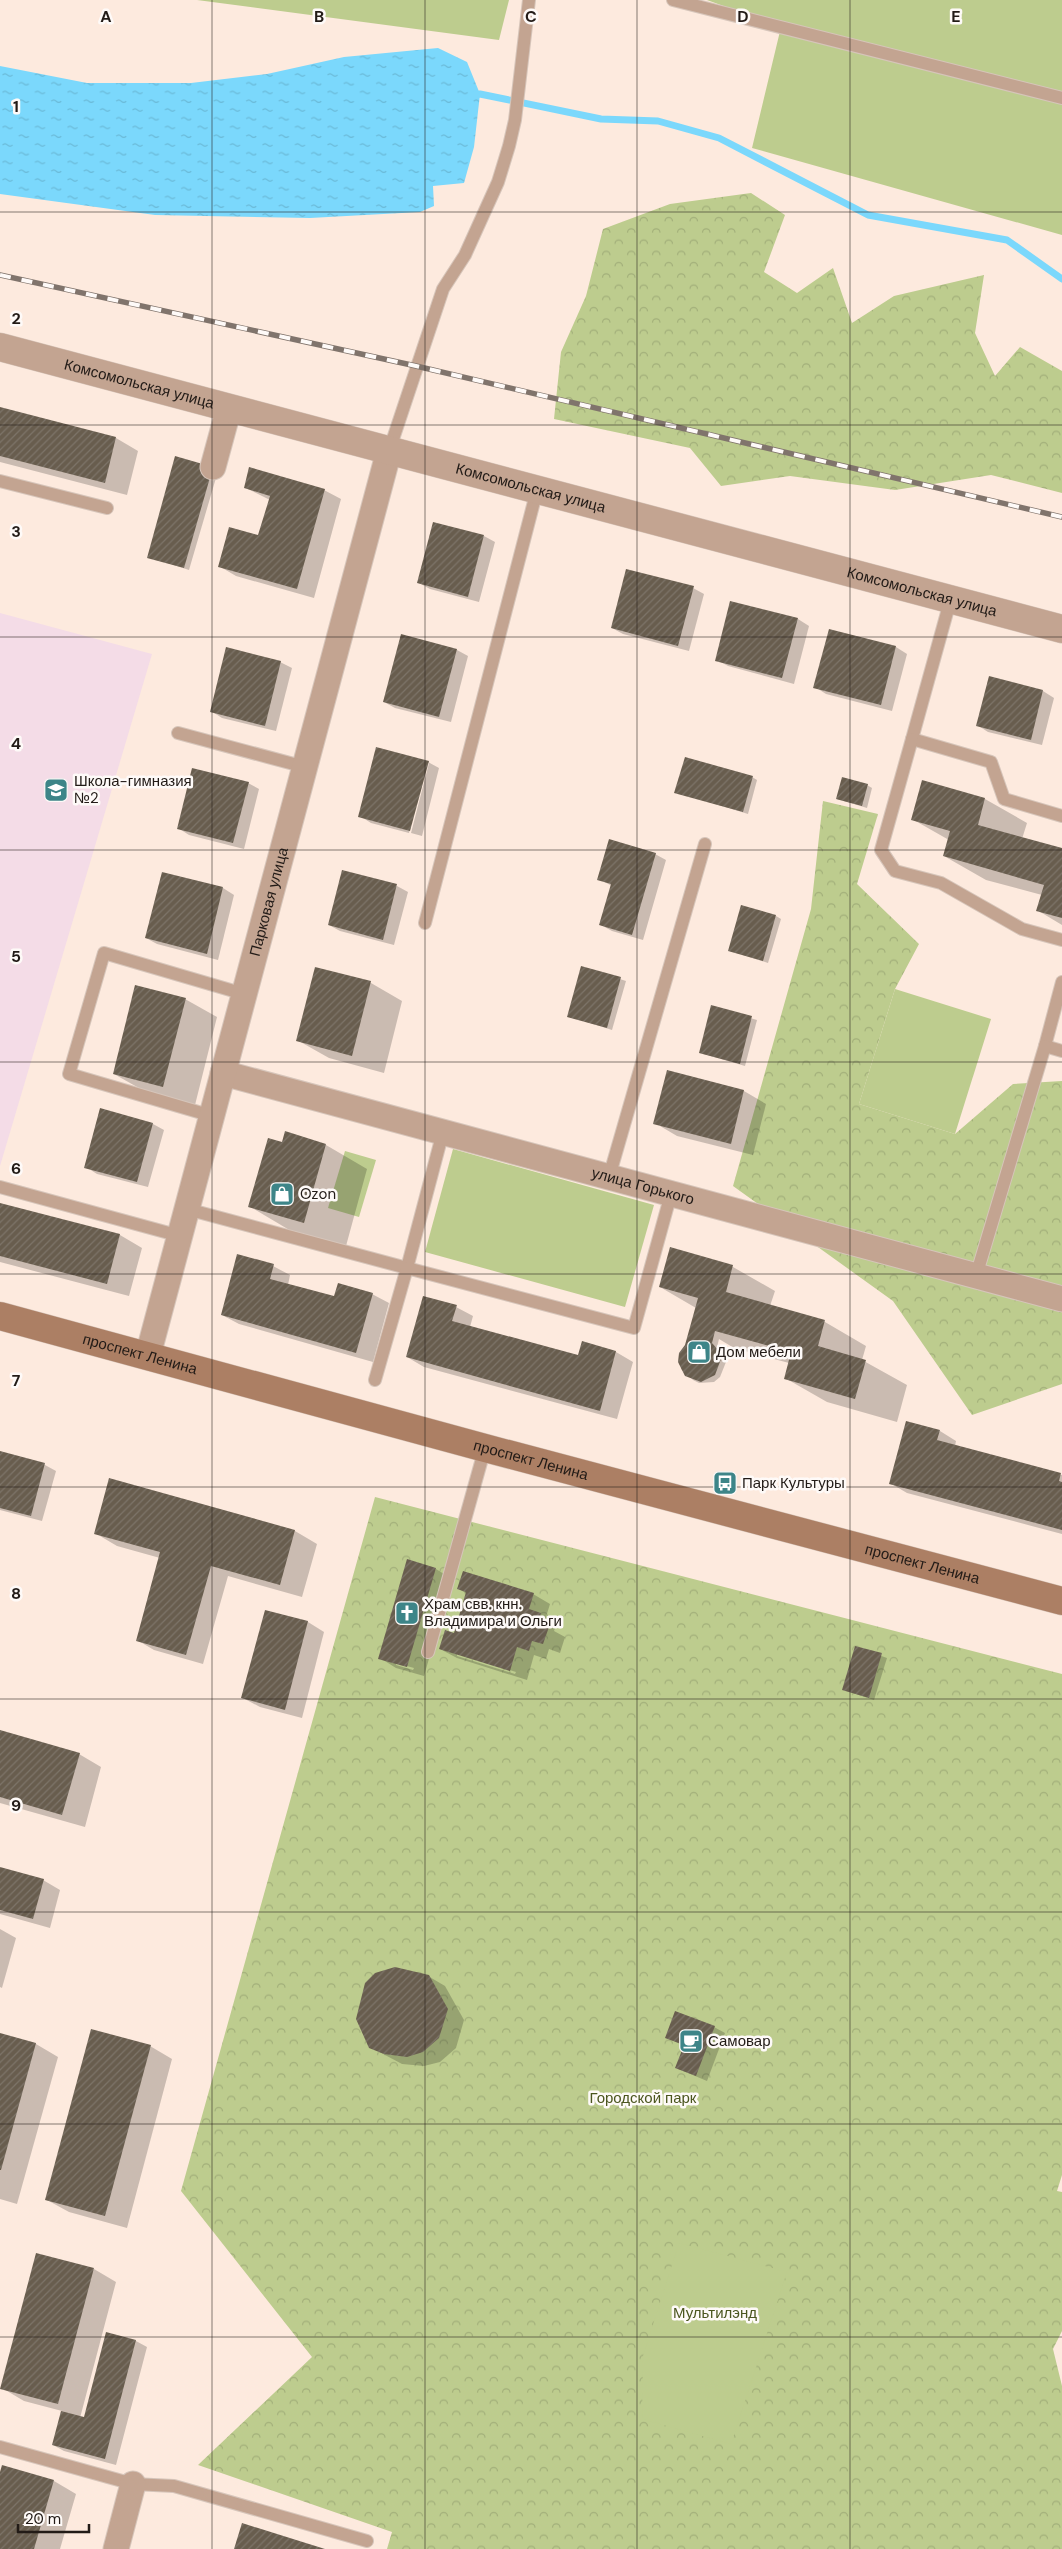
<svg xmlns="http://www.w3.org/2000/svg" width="1062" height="2549" font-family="'DM Sans',sans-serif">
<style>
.education{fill:#f4dce7}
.forest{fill:url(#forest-crowns)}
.green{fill:#bdcc8e}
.water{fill:url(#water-ripples)}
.shadow{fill:#0003;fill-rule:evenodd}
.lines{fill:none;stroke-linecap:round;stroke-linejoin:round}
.stream{stroke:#7bd8fc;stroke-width:7}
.building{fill:url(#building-hatch)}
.service-casing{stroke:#d6c5ba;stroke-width:14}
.minor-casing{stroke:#d6c5ba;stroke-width:27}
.tertiary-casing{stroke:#d6c5ba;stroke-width:29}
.secondary-casing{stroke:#d6c5ba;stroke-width:29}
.service{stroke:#c3a491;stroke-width:12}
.minor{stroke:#c3a491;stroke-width:25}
.tertiary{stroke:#c3a491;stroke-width:28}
.secondary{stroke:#ac7f64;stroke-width:28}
.rail-casing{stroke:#80746c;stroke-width:5.5}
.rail{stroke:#fefaf8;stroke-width:4;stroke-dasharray:11;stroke-linecap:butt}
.grid{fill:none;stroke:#221b17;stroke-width:1;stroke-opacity:0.55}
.labels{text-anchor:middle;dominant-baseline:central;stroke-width:5;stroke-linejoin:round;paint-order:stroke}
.street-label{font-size:15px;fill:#221b17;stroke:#fefaf8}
.poi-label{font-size:15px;fill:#221b17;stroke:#fefaf8;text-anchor:start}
.park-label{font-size:15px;fill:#4b561f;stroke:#fefaf8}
.grid-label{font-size:16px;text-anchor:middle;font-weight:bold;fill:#221b17;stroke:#fefaf8;stroke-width:5;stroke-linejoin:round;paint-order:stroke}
</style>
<defs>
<pattern id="forest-crowns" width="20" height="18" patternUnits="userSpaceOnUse" patternTransform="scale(1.25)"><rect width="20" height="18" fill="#bdcc8e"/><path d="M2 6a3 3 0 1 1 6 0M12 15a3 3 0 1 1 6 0" fill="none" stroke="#a2af7a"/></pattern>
<pattern id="water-ripples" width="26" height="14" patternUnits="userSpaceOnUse" patternTransform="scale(1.25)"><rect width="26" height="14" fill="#7bd8fc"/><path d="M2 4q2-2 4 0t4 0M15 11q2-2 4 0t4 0" fill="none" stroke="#6ab9d7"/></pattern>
<pattern id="building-hatch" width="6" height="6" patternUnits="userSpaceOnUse" patternTransform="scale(1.25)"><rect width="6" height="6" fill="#685d4e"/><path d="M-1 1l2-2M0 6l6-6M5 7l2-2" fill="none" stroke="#7d7469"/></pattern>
</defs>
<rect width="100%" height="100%" fill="#fdeade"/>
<path class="education" d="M0 613 152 654 0 1166Z"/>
<g class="forest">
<path d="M751 193 785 215 764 272 797 293 833 268 852 323 894 296 984 275 975 333 995 376 1020 347 1062 371V493L991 475 895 490 790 476 721 486 690 448 554 419 561 352 586 296 603 229 670 204Z"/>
<path d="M823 801 878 814 857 884 919 944 895 989 859 1104 955 1134 1013 1084 1062 1081V1384L972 1415 893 1301 733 1186 811 909Z"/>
<path d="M375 1497 1062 1674V2175L1057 2191 1062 2192V2331L1053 2349 1062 2386V2549H387L392 2532 198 2465 312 2357 181 2191Z"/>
</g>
<g class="green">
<path d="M197 0H509L499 40Z"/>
<path d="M707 0H1062V235L752 148 781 27Z"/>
<path d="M895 989 991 1019 955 1134 859 1104Z"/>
<path d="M453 1149 654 1205 625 1307 425 1252Z"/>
<path d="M345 1151 376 1160 359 1217 328 1208Z"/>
<path d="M679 2243 787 2272 731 2444 642 2419 643 2356Z"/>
</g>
<path class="water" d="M438 48 467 62 480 94 474 147 464 183 433 186 434 206 420 212 310 218 155 215 0 194V66L87 83H191L267 74 344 57Z"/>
<g class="shadow">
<path d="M0 408 116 438 138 451 127 495 0 462Z"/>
<path d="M176 458 218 471 189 570 149 557Z"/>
<path d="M246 488 324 490 341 499 314 598 236 576 219 566 259 537 270 500Z"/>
<path d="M484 536 495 542 479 602 430 589 419 583Z"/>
<path d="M693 588 704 594 689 651 623 634 612 628Z"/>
<path d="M798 619 809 626 794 684 728 666 717 660Z"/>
<path d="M896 647 907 654 892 711 826 694 815 687Z"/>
<path d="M457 650 468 656 451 722 395 708 384 702Z"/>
<path d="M280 662 292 668 276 731 222 718 211 711Z"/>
<path d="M989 677 1043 691 1054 698 1042 745 988 732 977 725Z"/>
<path d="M428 762 439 768 422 836 411 833 429 763H427L409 833 371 823 360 816Z"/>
<path d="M752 777 757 780 748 814 676 792Z"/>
<path d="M923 782 985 799 1027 823 1022 839 1062 850V925L1037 910 1042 895 986 880 944 856 949 840 912 819Z"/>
<path d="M248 783 259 789 244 849 189 835 178 828Z"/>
<path d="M867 785 872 788 867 808 837 799Z"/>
<path d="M655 854 666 860 643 940 612 931 601 925 612 886 599 879Z"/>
<path d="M162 873 223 888 234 895 218 960 157 944 146 938Z"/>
<path d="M397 886 408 892 394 945 340 931 329 925Z"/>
<path d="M776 916 781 919 768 963 730 951Z"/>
<path d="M582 967 626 981 612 1030 568 1016Z"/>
<path d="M316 968 371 983 402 1001 384 1073 329 1058 297 1040Z"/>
<path d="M185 999 217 1017 195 1105 146 1092 114 1074Z"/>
<path d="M712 1007 757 1020 745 1066 700 1053Z"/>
<path d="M668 1071 744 1091 766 1104 753 1155 677 1136 655 1123Z"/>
<path d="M153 1124 164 1130 148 1187 97 1174 86 1167Z"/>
<path d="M283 1143 326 1145 367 1169 346 1246 291 1231 249 1206Z"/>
<path d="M0 1204 120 1235 142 1248 129 1296 0 1262Z"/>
<path d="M671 1249 733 1267 775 1291 770 1306 825 1322 866 1346 862 1360 907 1385 897 1422 827 1402 785 1378 789 1363 734 1348 719 1339 717 1347 724 1355 726 1362 720 1377 714 1382 699 1383 693 1380 681 1369 680 1354 686 1345 696 1308 660 1287Z"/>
<path d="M273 1266 290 1275 288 1285 335 1298 372 1294 389 1303 373 1362 239 1324 222 1315Z"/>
<path d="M456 1307 473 1316 470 1327 579 1356 582 1343 616 1352 633 1362 617 1419 424 1367 407 1357Z"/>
<path d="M940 1431 956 1441 955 1446 1062 1475V1534L907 1493 890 1483Z"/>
<path d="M0 1452 45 1465 56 1471 42 1521 0 1510Z"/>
<path d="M295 1531 317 1544 302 1597 228 1576 203 1664 154 1650 137 1640 160 1558 117 1546 95 1533Z"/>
<path d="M436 1569 452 1579 424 1676 396 1668 380 1658ZM396 1663 414 1668 413 1670 396 1665Z"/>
<path d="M459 1589 533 1594 550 1604 546 1617 557 1623 554 1631 565 1637 560 1653 549 1649 546 1659 534 1655 527 1680 457 1658 440 1649 454 1634 467 1594ZM457 1653 516 1672 515 1674 457 1656Z"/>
<path d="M266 1611 308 1622 324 1632 302 1718 260 1707 243 1698Z"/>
<path d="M856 1647 887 1658 874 1700 844 1690Z"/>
<path d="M0 1732 79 1754 101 1767 85 1827 0 1803Z"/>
<path d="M0 1868 43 1880 60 1890 50 1928 0 1914Z"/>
<path d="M0 1929 16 1938 2 1988 0 1987Z"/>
<path d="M428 1976 445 1986 464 2020 456 2048 440 2062 424 2066 402 2064 370 2047Z"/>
<path d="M714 2027 725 2033 707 2081 676 2068 684 2046 666 2037Z"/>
<path d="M0 2034 36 2044 58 2057 17 2204 0 2199Z"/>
<path d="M150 2046 172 2059 127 2228 69 2212 47 2200Z"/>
<path d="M94 2269 116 2282 80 2418 85 2419 107 2333 136 2341 147 2347 116 2465 64 2451 53 2445 62 2411 24 2401 2 2388Z"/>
<path d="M3 2466 54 2481 76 2494 60 2549H0V2476Z"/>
</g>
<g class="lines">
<path class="stream" d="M471 96 480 94 601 119 658 121 719 138 868 215 1007 240 1062 279"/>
</g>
<g class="building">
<path d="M0 407 116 437 105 483 0 456Z"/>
<path d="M175 456 213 467 184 568 147 558Z"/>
<path d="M249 467 325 489 297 589 218 567 229 527 258 535 270 496 244 488Z"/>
<path d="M433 522 484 535 468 597 417 583Z"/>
<path d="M626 569 694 586 678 646 611 628Z"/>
<path d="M730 601 798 618 782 678 715 661Z"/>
<path d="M829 629 896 646 881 705 813 688Z"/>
<path d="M401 634 457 649 439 717 383 702Z"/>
<path d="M226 647 281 661 265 726 210 712Z"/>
<path d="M989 676 1043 690 1031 740 976 726Z"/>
<path d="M376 747 429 761 410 831 358 817Z"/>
<path d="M685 757 753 776 743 812 674 793Z"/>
<path d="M192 768 249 782 233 843 177 829Z"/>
<path d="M842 777 868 784 862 806 836 799Z"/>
<path d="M922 780 985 798 978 825 1062 848V918L1036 911 1044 885 943 856 950 831 911 820Z"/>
<path d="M609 839 656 853 632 935 599 925 611 884 597 880Z"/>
<path d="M342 870 397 884 383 940 328 925Z"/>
<path d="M162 872 223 887 207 954 145 938Z"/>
<path d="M741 905 776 915 763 961 728 951Z"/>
<path d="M581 966 621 977 607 1028 567 1017Z"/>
<path d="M315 967 371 981 352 1056 296 1041Z"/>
<path d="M135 985 186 998 163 1087 113 1074Z"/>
<path d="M711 1005 752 1016 740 1064 699 1053Z"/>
<path d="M667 1070 744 1090 731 1144 653 1124Z"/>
<path d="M100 1108 153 1123 137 1182 84 1168Z"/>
<path d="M285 1131 326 1144 304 1223 248 1207 268 1138 282 1142Z"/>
<path d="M0 1203 120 1234 107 1284 0 1256Z"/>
<path d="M670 1247 733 1265 726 1292 825 1320 818 1346 866 1360 855 1399 784 1379 791 1352 715 1331 712 1343 719 1351 721 1359 715 1375 701 1382 685 1376 678 1362 679 1353 685 1345 698 1298 659 1287Z"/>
<path d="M237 1254 274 1264 270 1279 334 1296 338 1283 373 1293 356 1353 221 1315Z"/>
<path d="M423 1296 457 1305 452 1321 578 1355 582 1341 616 1351 600 1411 406 1357Z"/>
<path d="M906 1421 940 1430 937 1440 1061 1473 1059 1481 1062 1482V1530L889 1484Z"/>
<path d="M0 1451 45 1463 31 1516 0 1508Z"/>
<path d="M109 1478 295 1530 280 1585 211 1566 186 1655 136 1641 160 1552 94 1534Z"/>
<path d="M407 1559 436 1568 407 1667 378 1659Z"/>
<path d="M463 1571 534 1593 529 1609 541 1613 537 1623 549 1627 543 1644 532 1641 529 1651 517 1647 510 1671 439 1649 445 1630 454 1633 466 1592 457 1589Z"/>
<path d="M265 1610 308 1621 285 1710 241 1698Z"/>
<path d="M855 1646 882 1653 869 1698 842 1690Z"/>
<path d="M0 1730 80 1753 62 1815 0 1797Z"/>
<path d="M0 1867 44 1879 33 1919 0 1910Z"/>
<path d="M395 1967 429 1975 448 2009 439 2038 423 2052 407 2057 384 2054 369 2048 356 2019 365 1983 375 1973Z"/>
<path d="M675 2011 715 2026 696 2076 675 2068 684 2045 665 2038Z"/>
<path d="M91 2029 151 2045 105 2216 45 2200Z"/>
<path d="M0 2033 36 2043 1 2170H0Z"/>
<path d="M36 2253 94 2268 58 2404 0 2389Z"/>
<path d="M106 2332 136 2340 105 2459 52 2445 61 2411 84 2417Z"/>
<path d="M2 2465 54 2480 34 2549H0V2472Z"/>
<path d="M242 2523 325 2549H234Z"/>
</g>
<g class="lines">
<g class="service-casing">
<g id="service">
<path d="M673 0 1062 98"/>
<path d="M389 451 443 289 465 255 498 182 509 146 515 120 529 0"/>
<path d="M0 481 107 508"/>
<path d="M951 598 912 739 991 762 1004 799 1062 816"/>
<path d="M178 733 305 767"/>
<path d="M912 739 881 850 895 871 941 883 1022 929 1062 940"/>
<path d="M425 923 537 490"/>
<path d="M1062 982 1045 1046 1062 1051"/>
<path d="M212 1116 69 1074 104 953 244 994"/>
<path d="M609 1177 705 844"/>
<path d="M0 1187 180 1236"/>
<path d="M187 1209 407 1268 443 1132"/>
<path d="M976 1276 1045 1046"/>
<path d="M375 1380 407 1268 634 1328 671 1194"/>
<path d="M428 1652 485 1448"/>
<path d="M0 2447 133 2484 174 2486 367 2541"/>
</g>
</g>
<g class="minor-casing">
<g id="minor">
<path d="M213 467 229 408"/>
<path id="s1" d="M223 1073 1062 1299"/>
<path id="s2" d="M148 1355 389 451"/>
<path d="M116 2549 133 2484"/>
</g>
</g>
<g class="tertiary-casing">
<g id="tertiary">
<path id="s3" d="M0 347 1062 629"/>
</g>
</g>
<g class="secondary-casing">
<g id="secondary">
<path id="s4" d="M0 1316 485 1448 1062 1601"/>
</g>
</g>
<use href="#service" class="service"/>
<use href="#minor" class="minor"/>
<use href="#tertiary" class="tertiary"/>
<use href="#secondary" class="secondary"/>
<g class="rail-casing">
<path id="rail" d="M0 275 416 366 1062 517"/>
</g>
<use href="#rail" class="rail"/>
</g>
<path class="grid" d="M212 0V2549M425 0V2549M637 0V2549M850 0V2549M0 212H1062M0 425H1062M0 637H1062M0 850H1062M0 1062H1062M0 1274H1062M0 1487H1062M0 1699H1062M0 1912H1062M0 2124H1062M0 2337H1062"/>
<defs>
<g id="school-square" transform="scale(1.25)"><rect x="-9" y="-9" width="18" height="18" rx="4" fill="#3d8588" stroke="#fefaf8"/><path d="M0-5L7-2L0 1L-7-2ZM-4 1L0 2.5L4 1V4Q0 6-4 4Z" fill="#fff"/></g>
<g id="shop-square" transform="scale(1.25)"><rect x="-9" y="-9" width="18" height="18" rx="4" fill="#3d8588" stroke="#fefaf8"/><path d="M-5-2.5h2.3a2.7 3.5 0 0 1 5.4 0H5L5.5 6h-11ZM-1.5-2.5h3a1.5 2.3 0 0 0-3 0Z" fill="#fff"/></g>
<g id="bus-square" transform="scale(1.25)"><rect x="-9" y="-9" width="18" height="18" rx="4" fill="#3d8588" stroke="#fefaf8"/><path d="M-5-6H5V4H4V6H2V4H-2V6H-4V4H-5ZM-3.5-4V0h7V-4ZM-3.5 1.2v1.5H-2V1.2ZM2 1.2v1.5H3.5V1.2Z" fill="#fff"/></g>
<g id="church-square" transform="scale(1.25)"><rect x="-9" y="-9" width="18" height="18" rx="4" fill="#3d8588" stroke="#fefaf8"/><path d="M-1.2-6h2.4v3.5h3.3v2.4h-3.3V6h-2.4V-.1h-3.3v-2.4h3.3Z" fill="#fff"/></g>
<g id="cafe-square" transform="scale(1.25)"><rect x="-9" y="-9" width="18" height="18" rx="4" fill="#3d8588" stroke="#fefaf8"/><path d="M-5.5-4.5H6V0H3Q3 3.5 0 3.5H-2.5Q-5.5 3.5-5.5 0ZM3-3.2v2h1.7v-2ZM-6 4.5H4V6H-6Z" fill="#fff"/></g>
</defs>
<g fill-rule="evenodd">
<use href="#school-square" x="56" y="790"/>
<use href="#shop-square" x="282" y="1194"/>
<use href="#shop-square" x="699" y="1352"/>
<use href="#bus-square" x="725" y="1483"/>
<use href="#church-square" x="407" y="1613"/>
<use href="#cafe-square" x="691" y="2041"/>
</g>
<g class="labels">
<g class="street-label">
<text stroke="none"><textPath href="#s3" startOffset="144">Комсомольская улица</textPath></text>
<text stroke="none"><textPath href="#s3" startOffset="549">Комсомольская улица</textPath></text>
<text stroke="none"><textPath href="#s3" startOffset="954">Комсомольская улица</textPath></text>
<text stroke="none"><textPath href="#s2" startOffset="469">Парковая улица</textPath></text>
<text stroke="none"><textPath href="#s1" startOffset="435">улица Горького</textPath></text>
<text stroke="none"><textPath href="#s4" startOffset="145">проспект Ленина</textPath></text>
<text stroke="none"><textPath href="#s4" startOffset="550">проспект Ленина</textPath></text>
<text stroke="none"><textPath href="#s4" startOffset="955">проспект Ленина</textPath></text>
</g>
<g class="poi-label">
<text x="74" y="781">Школа-гимназия<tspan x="74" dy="17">№2</tspan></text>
<text x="300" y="1194">Ozon</text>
<text x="716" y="1352">Дом мебели</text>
<text x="742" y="1483">Парк Культуры</text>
<text x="424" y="1604">Храм свв. кнн.<tspan x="424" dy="17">Владимира и Ольги</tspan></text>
<text x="708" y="2041">Самовар</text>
</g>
<g class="park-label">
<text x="643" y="2098">Городской парк</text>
<text x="715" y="2313">Мультилэнд</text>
</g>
</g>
<g class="grid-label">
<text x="106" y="22">A</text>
<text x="319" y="22">B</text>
<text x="531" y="22">C</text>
<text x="743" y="22">D</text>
<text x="956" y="22">E</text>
<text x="16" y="112">1</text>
<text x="16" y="324">2</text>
<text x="16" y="537">3</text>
<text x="16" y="749">4</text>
<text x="16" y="962">5</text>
<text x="16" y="1174">6</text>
<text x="16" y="1386">7</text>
<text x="16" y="1599">8</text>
<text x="16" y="1811">9</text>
</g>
<path d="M18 2524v8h71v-8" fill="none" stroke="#221b17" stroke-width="2.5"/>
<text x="25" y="2524" font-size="15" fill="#221b17" stroke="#fefaf8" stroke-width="4" paint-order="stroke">20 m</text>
</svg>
